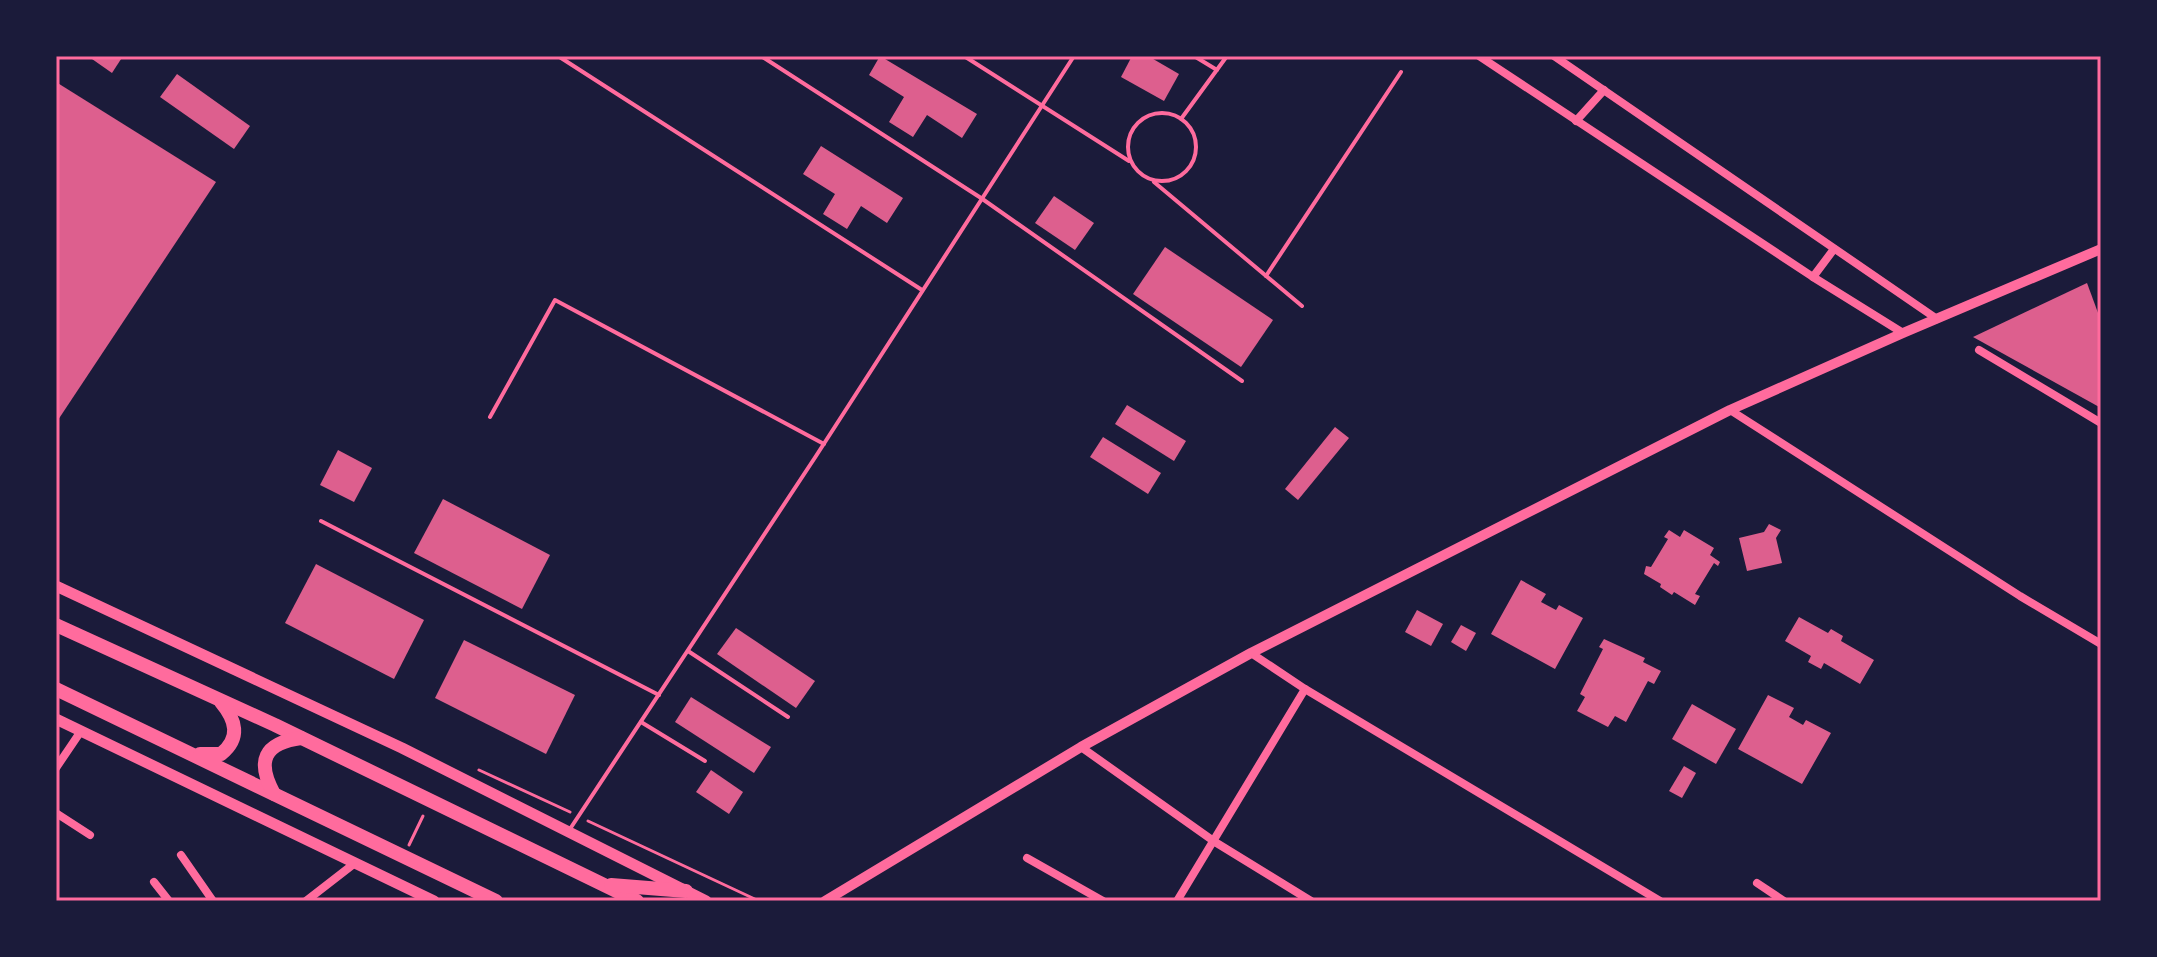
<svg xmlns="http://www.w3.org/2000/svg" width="2157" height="957" font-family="Cabin,sans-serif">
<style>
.building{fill:#dd5f8e}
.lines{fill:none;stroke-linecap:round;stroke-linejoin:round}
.path{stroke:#ff6b9d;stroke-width:3}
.service{stroke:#ff6b9d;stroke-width:4}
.minor{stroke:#ff6b9d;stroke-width:8}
.tertiary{stroke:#ff6b9d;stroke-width:10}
.secondary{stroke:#ff6b9d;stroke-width:11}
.trunk{stroke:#ff6b9d;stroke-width:14}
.neatline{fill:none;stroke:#ff6b9d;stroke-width:3}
</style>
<rect width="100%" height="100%" fill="#1b1b3a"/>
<g class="building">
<path d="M94 56H123L112 73 92 59Z"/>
<path d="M880 56 977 114 962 138 927 115 913 137 889 122 904 97 869 75Z"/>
<path d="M1132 56H1148L1179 74 1164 101 1121 77Z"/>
<path d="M177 74 250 126 234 149 160 97Z"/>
<path d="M56 82 216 182 56 423Z"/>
<path d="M821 146 903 198 887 223 861 206 847 229 823 214 835 194 803 174Z"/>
<path d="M1054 196 1094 223 1075 250 1035 223Z"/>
<path d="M1165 247 1273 320 1241 367 1133 294Z"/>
<path d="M2087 283 2101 321V408L1973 337Z"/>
<path d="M1127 405 1186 441 1174 461 1115 424Z"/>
<path d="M1335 427 1349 438 1298 500 1285 489Z"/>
<path d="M1103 437 1161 473 1148 494 1090 457Z"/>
<path d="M338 450 372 468 354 502 320 485Z"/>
<path d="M443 499 550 555 522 609 414 553Z"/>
<path d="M1769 524 1781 530 1776 538 1782 563 1747 571 1739 538 1764 532Z"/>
<path d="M1669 530 1680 537 1684 530 1714 548 1710 555 1720 562 1718 566 1714 563 1695 594 1700 596 1695 605 1674 592 1672 595 1660 587 1661 584 1644 574 1646 566 1651 567 1668 539 1664 537Z"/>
<path d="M316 564 424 620 394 679 285 623Z"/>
<path d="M1521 580 1546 594 1541 602 1556 610 1559 605 1583 618 1555 669 1491 634Z"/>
<path d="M1417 610 1443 624 1431 646 1405 632Z"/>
<path d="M1799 617 1828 633 1831 629 1843 636 1841 641 1874 660 1860 684 1824 663 1821 669 1808 662 1811 656 1785 641Z"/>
<path d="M1461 625 1476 633 1466 651 1451 642Z"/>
<path d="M736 628 815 681 796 708 717 654Z"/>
<path d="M1604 639 1645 658 1643 662 1661 671 1654 684 1648 681 1626 722 1615 716 1608 727 1577 711 1585 697 1580 694 1603 649 1599 647Z"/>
<path d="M464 640 575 695 546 754 435 698Z"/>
<path d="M1768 695 1794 708 1789 717 1803 725 1806 720 1831 733 1802 784 1738 749Z"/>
<path d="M691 697 771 747 754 773 675 722Z"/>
<path d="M1692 704 1736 729 1716 764 1672 739Z"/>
<path d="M1684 766 1696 773 1682 798 1669 791Z"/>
<path d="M711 770 743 792 729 814 696 792Z"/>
</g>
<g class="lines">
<g class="path">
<path d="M479 770 570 812"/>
<path d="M588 821 759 901"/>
<path d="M409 845 423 816"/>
</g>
<g class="service">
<path d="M558 56 922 290"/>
<path d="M761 56 981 198 1242 381"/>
<path d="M964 56 1129 161"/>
<path d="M1194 56 1217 70"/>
<circle cx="1162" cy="147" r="34"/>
<path d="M1181 119 1227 56"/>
<path d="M1154 182 1302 306"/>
<path d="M1266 276 1401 72"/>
<path d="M490 417 555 300 824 444"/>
<path d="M321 521 659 695"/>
<path d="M688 651 788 717"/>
<path d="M641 722 705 761"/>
<path d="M570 829 816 456 1074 56"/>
</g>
<g class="minor">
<path d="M1479 56 1813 277 1903 333"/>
<path d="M1554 56 1937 319"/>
<path d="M1576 121 1604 90"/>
<path d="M1813 277 1834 249"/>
<path d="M1979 350 2101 423"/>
<path d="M1730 410 2020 596 2101 644"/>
<path d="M1251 653 1305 689 1660 901"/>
<path d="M1081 747 1215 842 1311 901"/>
<path d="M56 768 81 731"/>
<path d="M56 813 90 835"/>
<path d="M181 855 213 901"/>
<path d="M1027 858 1103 901"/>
<path d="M154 882 169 901"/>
<path d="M1757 883 1784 901"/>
<path d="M306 901 355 863"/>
<path d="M1177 901 1305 689"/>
</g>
<path class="tertiary" d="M825 901 1081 747 1251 653 1730 410 1903 333 2101 249"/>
<g class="secondary">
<path d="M56 586 402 748 706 901"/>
<path d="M56 719 434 901"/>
</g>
<g class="trunk">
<path d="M56 625 275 725 637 901"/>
<path d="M56 689 496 901"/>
<path d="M200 754H221C241 738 236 720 221 702"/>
<path d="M274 794C256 761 264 743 301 738"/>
<path d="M611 885 686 891"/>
</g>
</g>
<rect width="2157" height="957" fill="none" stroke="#1b1b3a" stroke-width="116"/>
<rect x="58" y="58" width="2041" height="841" class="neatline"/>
</svg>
